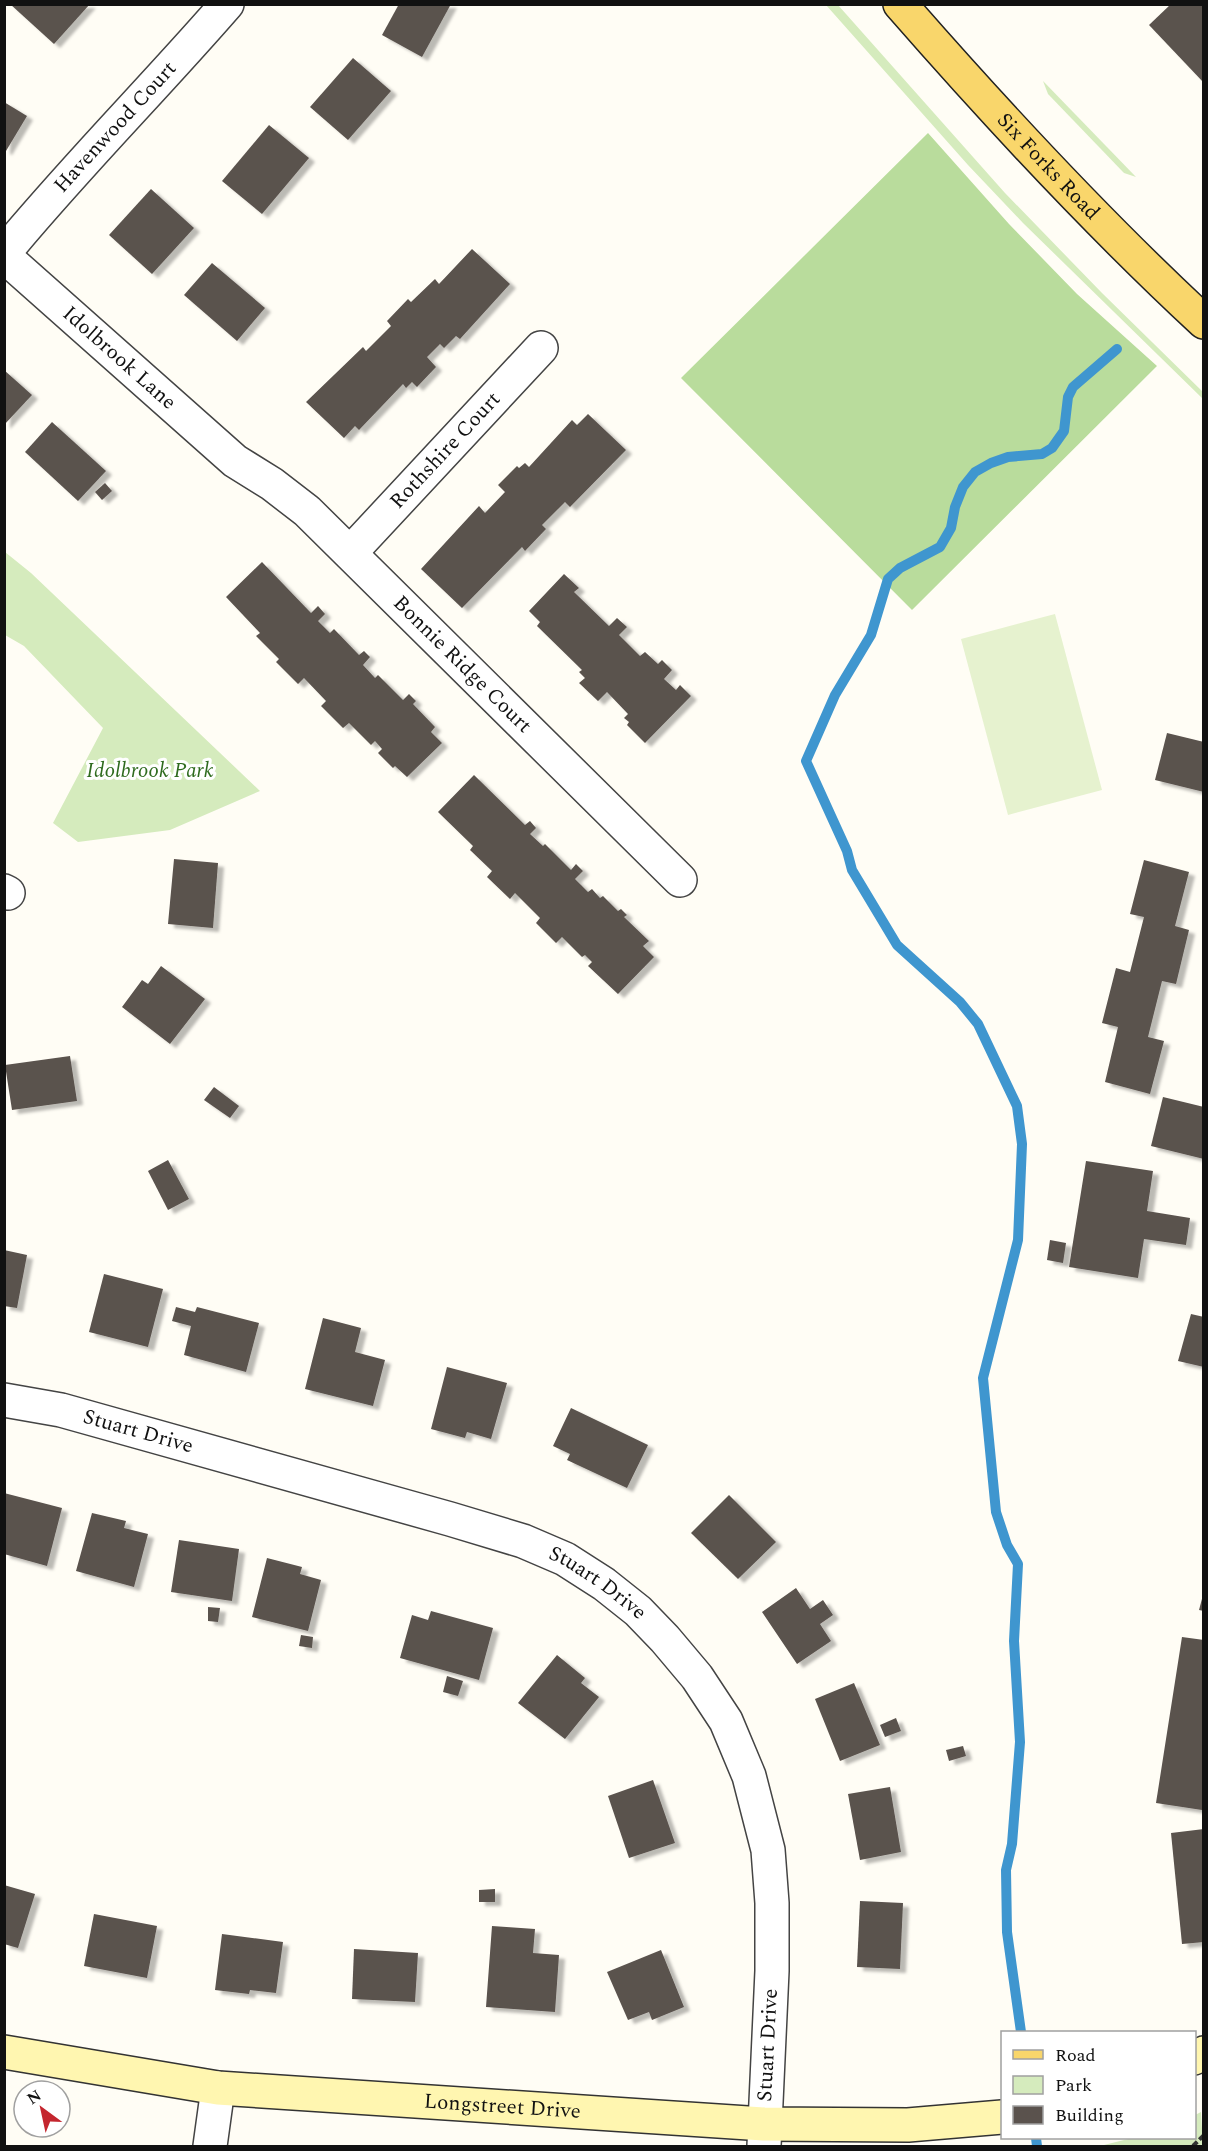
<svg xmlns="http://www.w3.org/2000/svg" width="1208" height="2151" font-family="Spectral,serif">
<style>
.green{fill:#d5ebbd}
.forest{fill:#b9dc9c}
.pitch{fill:#e6f2cf}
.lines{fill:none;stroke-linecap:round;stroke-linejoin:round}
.stream{stroke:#3f96cf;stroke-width:10}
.building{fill:#5a524d;filter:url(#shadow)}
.street-casing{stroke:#444;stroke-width:36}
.secondary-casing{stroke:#333;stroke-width:36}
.primary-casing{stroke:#222;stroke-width:36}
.path{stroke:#333;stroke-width:4;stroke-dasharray:6 3;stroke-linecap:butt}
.street{stroke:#fff;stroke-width:33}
.secondary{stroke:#fff6b0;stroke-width:33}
.primary{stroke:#f9d66b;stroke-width:33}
.labels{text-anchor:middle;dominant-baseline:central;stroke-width:6;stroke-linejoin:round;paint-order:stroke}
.street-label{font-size:21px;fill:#111;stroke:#fff}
.park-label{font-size:21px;font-style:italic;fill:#2f6b1f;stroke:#fff}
</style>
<defs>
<filter id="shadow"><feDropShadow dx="6" dy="4" stdDeviation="1.5" flood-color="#0004"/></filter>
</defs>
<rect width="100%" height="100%" fill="#fffdf5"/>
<g class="green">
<path d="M826 5H838L1005 193 1102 293 1203 392V399L1023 223 968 165Z"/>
<path d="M1043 81 1136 177 1124 173 1048 94Z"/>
<path d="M5 552 31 573 260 791 170 830 78 842 53 823 103 728 24 646 5 635Z"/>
<path d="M1201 2112 1203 2146H1100L1132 2138H1194L1195 2115Z"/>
</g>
<path class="forest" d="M928 133 1009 224 1077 294 1157 366 912 610 681 378Z"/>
<path class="pitch" d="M1055 614 1102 790 1008 815 961 639Z"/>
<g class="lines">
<g class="stream">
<path d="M1021 2032 1007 1932 1006 1870 1012 1844 1020 1742 1014 1641 1018 1564 1007 1545 996 1512 983 1378 1018 1240 1022 1144 1017 1106 978 1024 960 1002 897 945 852 870 847 851 806 761 835 695 871 635 888 579 900 568 940 547 951 528 955 507 963 487 975 472 991 463 1008 457 1042 454 1052 448 1064 431 1068 397 1073 387 1117 349"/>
<path d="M1036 2138 1037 2146"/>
</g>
</g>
<g class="building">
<path d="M10 4H90L54 44Z"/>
<path d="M399 4H451L422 57 382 35Z"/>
<path d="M1171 4H1204V83L1149 25Z"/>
<path d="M353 58 391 91 348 140 310 107Z"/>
<path d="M4 102 27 116 6 151 4 150Z"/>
<path d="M269 125 309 158 262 214 222 181Z"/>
<path d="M151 189 194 228 152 274 109 235Z"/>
<path d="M472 249 510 284 460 339 456 336 444 348 440 344 427 357 436 367 417 387 412 382 406 388 403 384 359 430 355 426 344 438 306 402 363 347 366 351 391 326 387 321 408 299 411 302 435 279 439 284Z"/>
<path d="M212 263 265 308 237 341 184 295Z"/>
<path d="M4 370 32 395 4 425Z"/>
<path d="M588 414 626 450 570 507 565 502 542 525 546 529 525 551 522 547 462 608 421 569 479 506 485 513 505 492 498 485 517 466 519 468 525 463 529 467 572 420 577 425Z"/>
<path d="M52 422 106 471 78 501 25 452Z"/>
<path d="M105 483 112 491 102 500 95 492Z"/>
<path d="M262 562 311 613 318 606 325 614 318 621 330 633 334 629 359 655 364 651 370 657 363 665 375 678 378 675 403 700 409 694 416 701 413 704 435 727 431 732 442 743 407 777 395 766 393 768 378 753 382 749 375 741 371 745 349 723 343 728 321 706 326 701 304 678 298 684 276 662 279 659 256 636 260 633 226 597Z"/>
<path d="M564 574 579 588 574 592 609 626 617 618 627 627 619 635 640 656 645 652 658 664 662 660 672 670 664 679 676 690 680 685 691 696 645 743 627 725 629 722 624 718 628 714 607 692 598 701 579 683 585 678 579 672 582 670 537 626 540 622 529 611Z"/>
<path d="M1167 733 1204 742V792L1155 780Z"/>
<path d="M474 775 525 825 530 821 536 828 530 834 543 846 545 844 571 870 576 864 583 871 575 879 588 892 592 889 600 898 603 896 618 911 621 909 627 915 624 917 649 941 643 946 654 957 618 994 588 966 592 962 585 955 582 957 562 937 556 943 536 923 540 918 515 893 510 899 487 877 492 871 470 850 473 846 438 812Z"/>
<path d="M174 859 218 863 213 928 168 924Z"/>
<path d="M1144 860 1189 872 1175 926 1189 930 1176 984 1162 981 1148 1037 1164 1041 1150 1094 1105 1082 1118 1027 1102 1023 1116 968 1130 972 1144 917 1130 914Z"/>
<path d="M161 966 205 999 170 1044 122 1007 142 980 148 984Z"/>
<path d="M70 1056 77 1101 12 1110 5 1065Z"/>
<path d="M214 1087 239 1106 230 1118 204 1100Z"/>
<path d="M1163 1097 1204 1107V1159L1151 1146Z"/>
<path d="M168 1160 189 1199 168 1210 148 1171Z"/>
<path d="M1086 1161 1153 1171 1147 1211 1190 1218 1186 1245 1144 1239 1138 1278 1069 1267Z"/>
<path d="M1050 1240 1066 1243 1063 1263 1047 1260Z"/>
<path d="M4 1250 27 1255 17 1308 4 1306Z"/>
<path d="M104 1274 163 1289 148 1347 89 1332Z"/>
<path d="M176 1307 195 1312 197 1307 259 1323 246 1372 184 1355 191 1326 172 1321Z"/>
<path d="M1191 1314 1204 1317V1367L1178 1361Z"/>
<path d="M323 1318 361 1328 355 1352 385 1360 373 1406 305 1389Z"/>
<path d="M447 1367 507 1383 491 1439 467 1432 465 1438 431 1429Z"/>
<path d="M571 1408 648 1445 627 1488 567 1460 570 1454 553 1446Z"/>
<path d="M4 1493 62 1508 47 1566 4 1554Z"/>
<path d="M729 1495 776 1542 738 1579 691 1533Z"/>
<path d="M92 1513 126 1521 124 1528 148 1534 134 1587 76 1571Z"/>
<path d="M179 1540 239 1549 232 1601 171 1592Z"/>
<path d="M267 1558 302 1567 300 1574 321 1580 308 1631 252 1617Z"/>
<path d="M796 1588 810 1609 823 1600 833 1615 820 1624 831 1641 797 1664 762 1612Z"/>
<path d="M1203 1595H1204V1611L1199 1610Z"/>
<path d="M208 1607 220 1608 218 1622 208 1621Z"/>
<path d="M431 1611 493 1628 479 1680 400 1658 412 1615 428 1620Z"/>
<path d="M301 1635 313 1637 312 1648 299 1646Z"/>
<path d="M1182 1637 1204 1640V1800L1202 1810 1156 1803Z"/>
<path d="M557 1655 585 1678 581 1683 599 1697 565 1739 518 1703Z"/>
<path d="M447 1676 463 1681 458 1696 443 1692Z"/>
<path d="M854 1683 880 1745 840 1761 815 1699Z"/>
<path d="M896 1718 901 1731 885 1737 880 1725Z"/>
<path d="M963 1746 966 1756 949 1761 946 1750Z"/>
<path d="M653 1780 675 1843 629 1858 608 1796Z"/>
<path d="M890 1787 901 1852 860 1860 848 1794Z"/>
<path d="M1204 1829V1942L1182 1944 1171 1833Z"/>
<path d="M4 1885 35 1894 18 1948 4 1944Z"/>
<path d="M495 1889V1902H479V1890Z"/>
<path d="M860 1901 903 1903 900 1969 857 1967Z"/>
<path d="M94 1914 157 1926 147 1978 84 1966Z"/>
<path d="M492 1926 535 1929 533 1953 559 1955 555 2012 486 2007Z"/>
<path d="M222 1934 283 1942 276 1993 250 1990 249 1994 215 1990Z"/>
<path d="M354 1949 418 1953 415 2002 352 1999Z"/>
<path d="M661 1950 684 2007 652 2020 649 2012 628 2020 607 1972Z"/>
</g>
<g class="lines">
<g class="street-casing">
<g id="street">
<path id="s1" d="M4 253C75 167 154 88 227 4"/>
<path id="s2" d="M4 256 235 461 272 484 307 511 680 880"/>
<path id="s3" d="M350 553 541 348"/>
<path d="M4 891 8 893"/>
<path id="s4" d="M4 1400 61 1410 450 1519 523 1541 565 1559 604 1584 638 1611 665 1639 697 1677 726 1721 749 1776 768 1850 772 1903V1971L764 2146"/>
<path d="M210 2146 218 2088"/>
</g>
</g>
<g class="secondary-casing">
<g id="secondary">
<path id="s5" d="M4 2052 218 2088 764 2124 908 2125 1002 2117"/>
<path d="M1194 2058 1204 2053"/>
</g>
</g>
<g class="primary-casing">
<g id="primary">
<path id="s6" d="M900 4C997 115 1096 222 1204 322"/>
</g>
</g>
<path class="path" d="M1193 2146 1204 2135"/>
<use href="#street" class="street"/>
<use href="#secondary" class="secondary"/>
<use href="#primary" class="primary"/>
</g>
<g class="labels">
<g class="street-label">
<text stroke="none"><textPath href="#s1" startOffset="168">Havenwood Court</textPath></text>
<text stroke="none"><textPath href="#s6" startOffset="220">Six Forks Road</textPath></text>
<text stroke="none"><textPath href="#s2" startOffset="154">Idolbrook Lane</textPath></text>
<text stroke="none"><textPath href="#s3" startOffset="140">Rothshire Court</textPath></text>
<text stroke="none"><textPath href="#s2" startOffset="615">Bonnie Ridge Court</textPath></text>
<text stroke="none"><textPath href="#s4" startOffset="138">Stuart Drive</textPath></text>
<text stroke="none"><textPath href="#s4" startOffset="624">Stuart Drive</textPath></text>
<text transform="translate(768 2045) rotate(-87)">Stuart Drive</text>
<text stroke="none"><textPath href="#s5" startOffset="502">Longstreet Drive</textPath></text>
</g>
<g class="park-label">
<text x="150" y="771">Idolbrook Park</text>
</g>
</g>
<rect width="1208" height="2151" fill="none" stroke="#111111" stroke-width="12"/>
<rect x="1001" y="2031" width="195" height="108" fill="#ffffff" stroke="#a0a0a0" stroke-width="1.5"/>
<rect x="1013" y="2050" width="30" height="9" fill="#f9d66b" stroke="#a0a0a0" stroke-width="1.5"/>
<text x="1055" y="2061" font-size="18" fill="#111111">Road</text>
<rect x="1013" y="2076" width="30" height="18" fill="#d5ebbd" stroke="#a0a0a0" stroke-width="1.5"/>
<text x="1055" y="2091" font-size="18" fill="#111111">Park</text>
<rect x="1013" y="2106" width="30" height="18" fill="#5a524d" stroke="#a0a0a0" stroke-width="1.5"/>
<text x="1055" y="2121" font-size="18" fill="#111111">Building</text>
<g transform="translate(42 2109) rotate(327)"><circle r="28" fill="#ffffff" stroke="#a0a0a0" stroke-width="1.5"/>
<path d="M0-4.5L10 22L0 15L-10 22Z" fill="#c4262e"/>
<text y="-9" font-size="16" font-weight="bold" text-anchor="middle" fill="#111111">N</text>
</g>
</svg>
